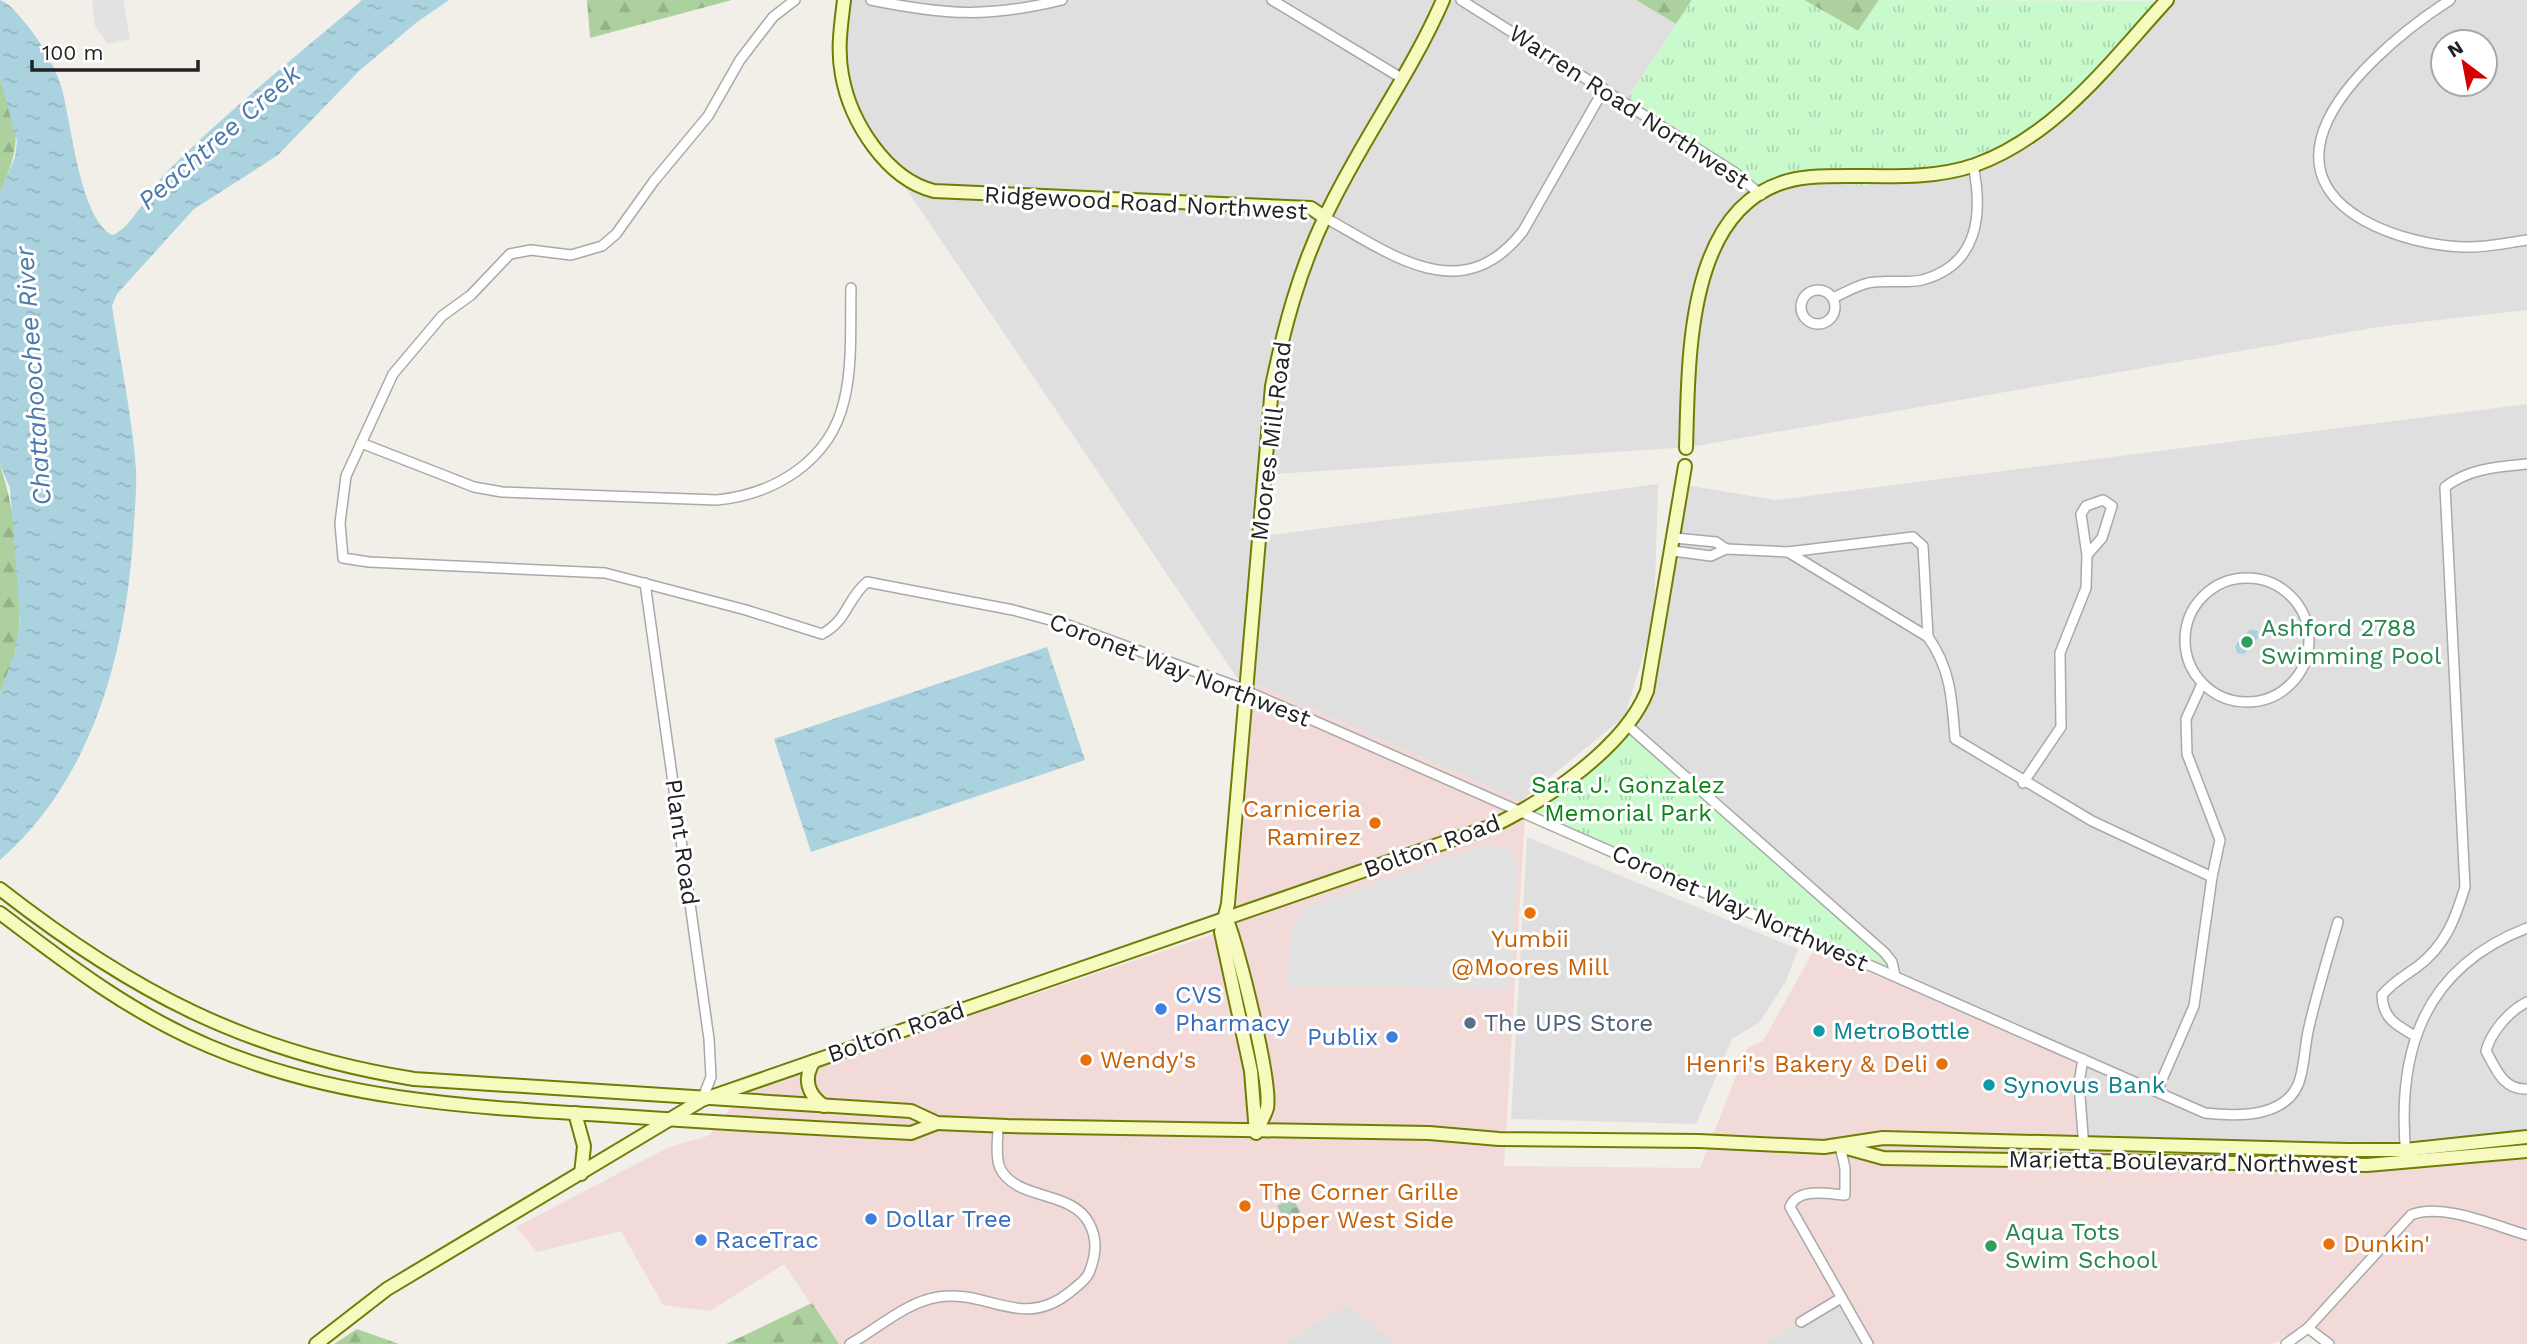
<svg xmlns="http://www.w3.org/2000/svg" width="2527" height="1344" font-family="'Work Sans',sans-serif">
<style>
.residential{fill:#e0dfdf;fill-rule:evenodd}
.commercial{fill:#f2dad9}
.forest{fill:url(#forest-firs)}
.cemetery{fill:url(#cemetery-stones)}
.park{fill:url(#park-tufts)}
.parking{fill:#e2e2e2}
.water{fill:url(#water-ripples)}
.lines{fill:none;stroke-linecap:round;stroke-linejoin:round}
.street-casing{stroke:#a9a9a9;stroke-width:12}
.secondary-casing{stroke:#707d05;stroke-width:16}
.street{stroke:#fff;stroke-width:9}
.secondary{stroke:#f7fabf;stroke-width:12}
.leisure-dot{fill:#2e9e5b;stroke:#fff;stroke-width:2.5}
.food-dot{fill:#e8710a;stroke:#fff;stroke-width:2.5}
.shop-dot{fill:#3f7fe0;stroke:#fff;stroke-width:2.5}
.service-dot{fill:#5c6f8a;stroke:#fff;stroke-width:2.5}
.culture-dot{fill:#0f9aa8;stroke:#fff;stroke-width:2.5}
.labels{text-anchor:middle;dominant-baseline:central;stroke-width:6;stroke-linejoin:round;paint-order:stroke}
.street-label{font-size:24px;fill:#222;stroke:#fff}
.leisure-label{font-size:24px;fill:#27864d;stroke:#fff;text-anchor:start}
.park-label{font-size:24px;fill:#0c8416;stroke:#fff}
.food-label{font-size:24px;fill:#c56008;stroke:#fff;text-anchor:start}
.shop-label{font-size:24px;fill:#366cbe;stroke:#fff;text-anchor:start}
.service-label{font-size:24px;fill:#4e5e75;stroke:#fff;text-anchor:start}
.culture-label{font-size:24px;fill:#0d838f;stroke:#fff;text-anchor:start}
.water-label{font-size:26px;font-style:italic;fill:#4a7aab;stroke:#fff}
</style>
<defs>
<pattern id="forest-firs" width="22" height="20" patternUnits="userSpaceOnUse" patternTransform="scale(1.75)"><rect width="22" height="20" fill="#add19e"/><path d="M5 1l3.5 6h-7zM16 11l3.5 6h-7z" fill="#95b388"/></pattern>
<pattern id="cemetery-stones" width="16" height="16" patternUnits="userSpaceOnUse" patternTransform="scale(1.75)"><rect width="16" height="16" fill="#aacbaf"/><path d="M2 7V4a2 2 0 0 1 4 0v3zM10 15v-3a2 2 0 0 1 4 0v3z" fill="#92ae96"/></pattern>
<pattern id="park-tufts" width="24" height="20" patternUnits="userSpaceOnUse" patternTransform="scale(1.75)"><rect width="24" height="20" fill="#c8facc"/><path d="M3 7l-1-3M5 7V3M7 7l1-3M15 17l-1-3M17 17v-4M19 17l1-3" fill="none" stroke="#acd6af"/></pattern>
<pattern id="water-ripples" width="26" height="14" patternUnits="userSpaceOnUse" patternTransform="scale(1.75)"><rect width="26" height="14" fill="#aad3df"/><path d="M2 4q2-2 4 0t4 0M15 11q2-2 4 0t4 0" fill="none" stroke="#92b5bf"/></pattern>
</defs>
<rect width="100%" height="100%" fill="#f2efe9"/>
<g class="residential">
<path d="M843 0H1636L1676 24 1626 101 1742 172 1784 187 1817 183 2057 118 2173 0H2527V310L2378 327 1690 447 1260 475 1246 691 838 88ZM2443 42H2485V84H2443Z"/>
<path d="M2527 404V1135L2081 1152 2079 1056 1525 817 1630 737 1659 667 1685 485 1776 500Z"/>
<path d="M1658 484 1654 619 1625 716 1521 801 1254 683 1265 536Z"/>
<path d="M1527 837 1798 949 1786 981 1760 1022 1732 1039 1696 1124 1511 1119Z"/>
<path d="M1835 1299 1862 1344H1763Z"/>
<path d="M1346 1305 1397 1344H1283Z"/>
</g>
<path class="commercial" d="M1254 683 1521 801 1525 817 1504 1166 1700 1168 1747 1048 1763 1041 1814 950 2080 1057 2081 1152 2527 1135V1344H2323L2305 1334 2270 1344H1862L1835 1299 1763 1344H1397L1346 1305 1283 1344H838L784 1264 710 1311 663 1305 621 1231 537 1252 516 1227 669 1147 708 1136 744 1092 1235 927Z"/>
<g class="forest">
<path d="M587 0H732L590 38Z"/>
<path d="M1636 0H1692L1676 24Z"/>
<path d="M1804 0H1879L1858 31Z"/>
<path d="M0 78C21 129 21 144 0 194Z"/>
<path d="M0 465C17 515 27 599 15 652 12 666 6 680 0 693Z"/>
<path d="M812 1303 839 1344H726Z"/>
<path d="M357 1329 399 1344H334Z"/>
</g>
<path class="cemetery" d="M1292 1197 1301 1213 1286 1222 1277 1206Z"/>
<g class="park">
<path d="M1692 0H1804L1858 31 1879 0 2173 1 2057 118 1978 173 1864 185 1817 183 1784 187 1761 201 1742 172 1626 101Z"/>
<path d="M1627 725 1894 968 1522 812Z"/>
</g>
<g class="parking">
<path d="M92 0H123L130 39 108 44 95 26Z"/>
<path d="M1481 846 1512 849 1511 857 1518 863 1509 989 1287 987 1292 923 1301 921 1300 909Z"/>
</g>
<g class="water">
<path d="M0 0C11 4 19 16 27 25 41 43 54 64 61 86 72 123 79 217 112 235 130 230 150 190 164 175 225 112 296 57 362 0H449L417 22 359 71 278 155 194 209 117 294 112 306C120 360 132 415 136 469 137 492 134 516 133 539 125 656 92 780 0 860V693L15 652 20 619 10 488 0 465V194L15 157 17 141 0 78Z"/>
<path d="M2250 629 2257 631 2259 637 2244 654 2237 653 2235 646Z"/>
<path d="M1047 647 1085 760 811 852 774 739Z"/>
</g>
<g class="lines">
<g class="street-casing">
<g id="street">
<path d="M795 0 773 17 740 60 708 116 654 181 616 234 602 246 571 255 531 250 510 254 471 295 442 316 393 374 346 476 340 523 343 558 369 562 605 573 746 610 822 634C848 620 846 600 867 582L1013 610 1065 624 1235 686 2205 1113C2240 1117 2292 1118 2301 1075 2305 1059 2305 1043 2309 1027 2317 992 2328 957 2338 922"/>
<path d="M871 0C945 15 988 18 1062 0"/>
<path d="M1272 0 1403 79"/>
<path d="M1461 0 1734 172 1761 195"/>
<path d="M2450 0C2406 28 2334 86 2321 139 2302 214 2407 245 2463 247 2485 248 2506 243 2527 240"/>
<path d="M1324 217C1391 254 1462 310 1523 231L1604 89"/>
<circle cx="1818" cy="307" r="17"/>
<path d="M1833 298C1844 293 1856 286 1868 283 1886 279 1904 284 1922 280 1979 265 1983 213 1973 165"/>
<path d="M361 443 474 487 502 492 717 500C775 494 830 461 844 401 853 365 850 324 851 288"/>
<path d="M2103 500 2112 506 2102 538 2087 555 2081 514 2086 506Z"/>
<path d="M1675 538 1716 542 1726 549"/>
<path d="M1673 551 1711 556 1726 549 1788 552 1928 637C1951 669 1952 700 1955 739L2092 821 2212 877"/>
<path d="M1788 552 1913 537 1923 546 1928 637"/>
<circle cx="2247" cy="640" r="62"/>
<path d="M645 583 709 1039 711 1077 702 1100"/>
<path d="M1627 725 1885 953 1892 962 1895 976"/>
<path d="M2023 783 2061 727 2060 653 2086 588 2087 555"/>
<path d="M2527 1002C2509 1011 2491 1032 2486 1051 2496 1069 2503 1090 2527 1089"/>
<path d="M2415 1036C2396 1025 2383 1019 2382 995 2393 982 2404 976 2417 967 2445 946 2455 920 2465 887L2445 487C2470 468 2497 467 2527 464"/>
<path d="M2083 1059 2079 1083 2085 1161"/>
<path d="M2157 1091 2194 1006 2212 877 2220 840 2187 754 2186 719 2202 684"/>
<path d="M1840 1146 1845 1168V1195C1827 1194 1798 1187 1790 1207L1868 1344"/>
<path d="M2406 1156C2396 1052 2423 968 2527 928"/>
<path d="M1801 1322 1841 1298"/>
<path d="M2308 1328 2329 1344"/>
<path d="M850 1344C877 1329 906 1302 938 1297 988 1289 1022 1331 1070 1292 1077 1286 1085 1281 1089 1273 1096 1255 1098 1240 1089 1223 1072 1190 1016 1201 1000 1168 995 1156 998 1139 998 1126"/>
<path d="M2286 1344 2308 1328 2411 1215C2442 1202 2495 1226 2527 1235"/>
</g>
</g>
<g class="secondary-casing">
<g id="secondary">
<path d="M844 0C841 25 837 50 842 75 850 121 886 179 934 191L1311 208 1324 217"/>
<path d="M1686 448C1689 357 1684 187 1811 177 1865 173 1923 183 1975 165 2056 136 2111 61 2167 0"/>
<path d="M0 889C132 992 247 1052 414 1079L911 1111 937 1123 1008 1126 1429 1133 1499 1139 1699 1141 1824 1147 1883 1138 2348 1150H2405L2527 1137"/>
<path d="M0 913C67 964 131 1013 209 1046 335 1100 469 1107 604 1115 706 1122 809 1128 911 1133L937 1123"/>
<path d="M1226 918C1238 945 1272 1083 1267 1108 1265 1115 1261 1122 1258 1128"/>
<path d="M814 1061C803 1078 807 1094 824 1106"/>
<path d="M575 1113 584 1146 581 1174"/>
<path d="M1256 1133 1251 1071 1221 932 1228 904 1272 386C1284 328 1299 271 1325 217 1360 142 1410 76 1443 0"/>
<path d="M1843 1147 1883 1158 2367 1165 2527 1151"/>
<path d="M316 1344 387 1289 702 1100 1495 825C1547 799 1625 747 1647 691L1685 466"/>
</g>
</g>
<use href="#street" class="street"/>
<use href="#secondary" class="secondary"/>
</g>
<g class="leisure-dot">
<circle cx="2247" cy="642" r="7"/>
<circle cx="1991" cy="1246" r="7"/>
</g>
<g class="food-dot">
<circle cx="1375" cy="823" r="7"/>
<circle cx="1530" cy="913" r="7"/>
<circle cx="1086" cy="1060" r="7"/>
<circle cx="1942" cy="1064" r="7"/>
<circle cx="1245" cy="1206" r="7"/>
<circle cx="2329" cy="1244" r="7"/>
</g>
<g class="shop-dot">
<circle cx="1161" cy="1009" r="7"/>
<circle cx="1392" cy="1037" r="7"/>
<circle cx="871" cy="1219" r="7"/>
<circle cx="701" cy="1240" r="7"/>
</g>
<circle class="service-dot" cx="1470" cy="1023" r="7"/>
<g class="culture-dot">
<circle cx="1819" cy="1031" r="7"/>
<circle cx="1989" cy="1085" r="7"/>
</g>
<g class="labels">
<g class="street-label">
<text transform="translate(1629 107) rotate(33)">Warren Road Northwest</text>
<text transform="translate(1146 203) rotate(3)">Ridgewood Road Northwest</text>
<text transform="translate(1271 441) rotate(-83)">Moores Mill Road</text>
<text transform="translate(1180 670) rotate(21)">Coronet Way Northwest</text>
<text transform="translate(682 842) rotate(82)">Plant Road</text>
<text transform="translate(1432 846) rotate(-20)">Bolton Road</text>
<text transform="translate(1740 908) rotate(24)">Coronet Way Northwest</text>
<text transform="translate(896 1032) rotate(-19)">Bolton Road</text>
<text transform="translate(2183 1162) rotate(1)">Marietta Boulevard Northwest</text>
</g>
<g class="leisure-label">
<text x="2261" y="628">Ashford 2788<tspan x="2261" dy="28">Swimming Pool</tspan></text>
<text x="2005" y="1232">Aqua Tots<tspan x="2005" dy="28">Swim School</tspan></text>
</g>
<g class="park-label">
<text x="1628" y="785">Sara J. Gonzalez<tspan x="1628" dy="28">Memorial Park</tspan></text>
</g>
<g class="food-label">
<text x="1361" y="809" text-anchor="end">Carniceria<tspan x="1361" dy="28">Ramirez</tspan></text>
<text x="1530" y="939" text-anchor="middle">Yumbii<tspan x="1530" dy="28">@Moores Mill</tspan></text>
<text x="1100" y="1060">Wendy's</text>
<text x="1928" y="1064" text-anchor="end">Henri's Bakery &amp; Deli</text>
<text x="1259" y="1192">The Corner Grille<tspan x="1259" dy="28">Upper West Side</tspan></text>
<text x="2343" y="1244">Dunkin'</text>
</g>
<g class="shop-label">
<text x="1175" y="995">CVS<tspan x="1175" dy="28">Pharmacy</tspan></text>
<text x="1378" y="1037" text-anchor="end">Publix</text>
<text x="885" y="1219">Dollar Tree</text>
<text x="715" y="1240">RaceTrac</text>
</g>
<g class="service-label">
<text x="1484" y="1023">The UPS Store</text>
</g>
<g class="culture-label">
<text x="1833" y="1031">MetroBottle</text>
<text x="2003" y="1085">Synovus Bank</text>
</g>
<g class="water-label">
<text transform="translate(219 137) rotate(-41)">Peachtree Creek</text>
<text transform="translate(33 376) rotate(-94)">Chattahoochee River</text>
</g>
</g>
<g transform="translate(2464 63) rotate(328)"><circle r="33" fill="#ffffff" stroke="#a7a7a7" stroke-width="2"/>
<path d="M0-5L12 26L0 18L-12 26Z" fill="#d40000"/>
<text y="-10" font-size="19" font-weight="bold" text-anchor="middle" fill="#222222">N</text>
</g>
<path d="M32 60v10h166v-10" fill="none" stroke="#222222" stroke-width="3.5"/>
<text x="42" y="60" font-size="21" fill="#222222" stroke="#ffffff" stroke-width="5" paint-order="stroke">100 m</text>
</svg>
